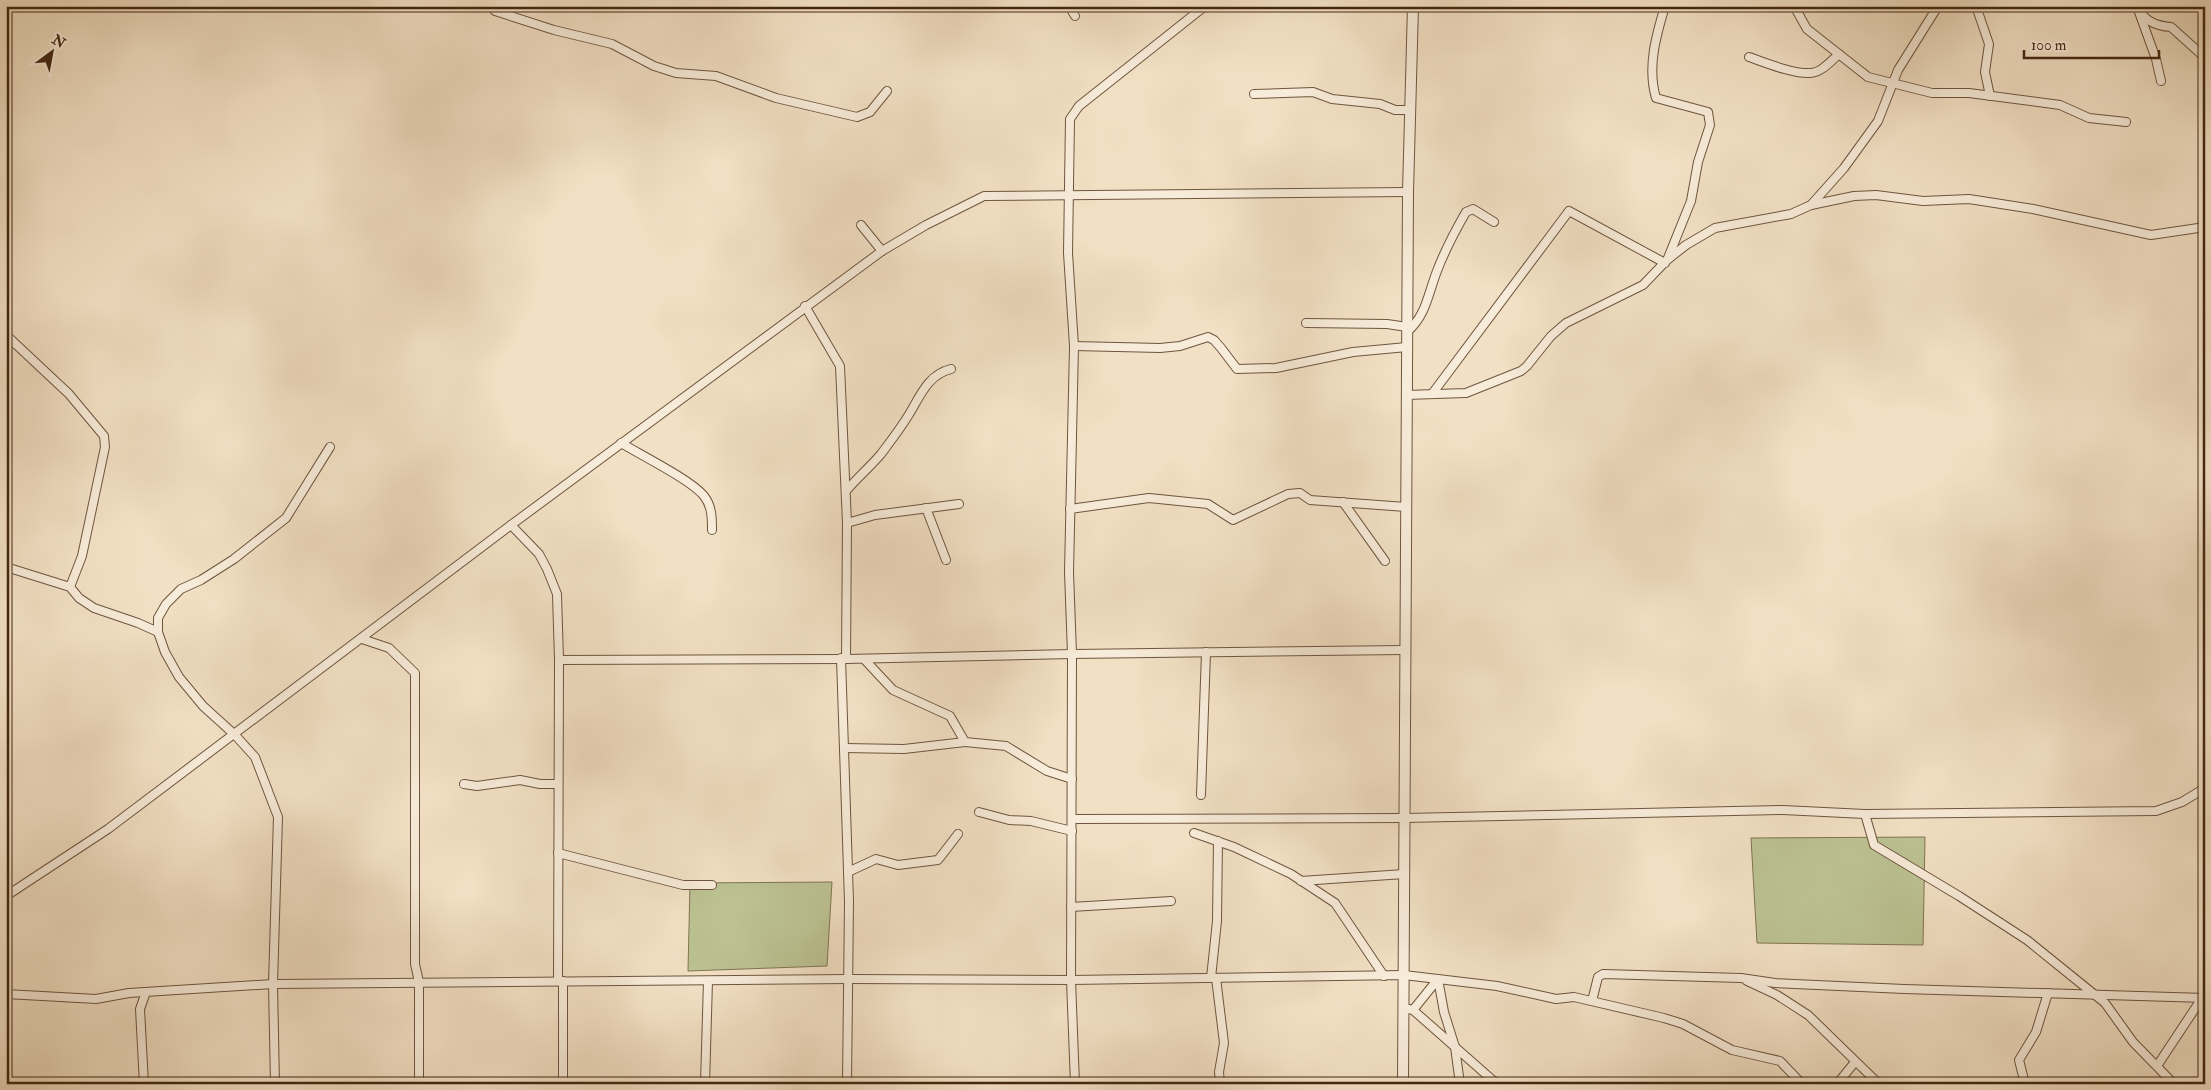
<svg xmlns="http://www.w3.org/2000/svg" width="2211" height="1090" font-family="'IM FELL Double Pica',serif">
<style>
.green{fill:#bcc293;stroke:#807452}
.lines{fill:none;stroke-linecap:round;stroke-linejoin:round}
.minor-casing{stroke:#6f553e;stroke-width:10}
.tertiary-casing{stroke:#6f553e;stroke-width:12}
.minor{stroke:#f7ebd9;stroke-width:8}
.tertiary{stroke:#f7ebd9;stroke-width:10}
</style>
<rect width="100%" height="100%" fill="#f2e0c4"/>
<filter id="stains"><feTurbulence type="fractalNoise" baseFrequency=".004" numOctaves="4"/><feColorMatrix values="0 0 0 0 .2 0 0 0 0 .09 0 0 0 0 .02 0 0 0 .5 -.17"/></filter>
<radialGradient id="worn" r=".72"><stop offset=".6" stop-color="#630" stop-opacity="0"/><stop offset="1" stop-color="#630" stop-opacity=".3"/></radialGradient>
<g class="green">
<path d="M1925 837 1923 945 1757 943 1751 838Z"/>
<path d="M832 882 827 966 688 971 690 883Z"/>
</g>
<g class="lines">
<g class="minor-casing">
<g id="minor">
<path d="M490 6 495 11 554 30 612 44 654 66 676 73 716 76 776 98 857 117 870 112 887 91"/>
<path d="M1069 6 1075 16"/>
<path d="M1665 6C1656 36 1647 67 1656 98L1708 112 1710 125 1698 162 1691 201 1668 258"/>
<path d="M1794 6 1807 29 1868 77 1932 93H1969L2060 105 2089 118 2126 122"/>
<path d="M1976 6 1989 44 1985 72 1990 96"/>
<path d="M2135 6C2145 20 2154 26 2171 27L2201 54"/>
<path d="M2139 12 2156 59 2161 81"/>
<path d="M1749 57C1766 63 1793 74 1810 73 1821 73 1831 61 1839 54"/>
<path d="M1254 94 1313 92 1332 99 1380 104 1395 110H1410"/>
<path d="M1811 205 1854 196 1876 195 1923 201 1969 199 2033 209 2151 235 2205 227"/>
<path d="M861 225 882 251"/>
<path d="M805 306 840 366 847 523 846 659"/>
<path d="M1306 323 1387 324 1407 327"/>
<path d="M1407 332C1426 316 1428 294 1437 271 1445 250 1455 231 1466 212L1473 209 1494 222"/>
<path d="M6 335 69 394 104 436 105 447 82 556 70 587"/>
<path d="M1074 346 1160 348 1180 346 1208 337 1214 340 1221 348 1237 369 1276 368 1353 352 1407 347"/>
<path d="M1432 394 1569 211 1665 263"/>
<path d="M1406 395 1466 393 1521 371 1527 366 1551 336 1566 323 1643 285 1667 260 1686 245 1715 228 1791 214 1811 205 1844 168 1878 121 1898 70 1938 6"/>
<path d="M621 443C641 455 691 480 704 496 712 506 712 518 712 530"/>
<path d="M846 491C857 478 870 467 881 454 890 442 900 429 908 416 920 397 927 375 951 369"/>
<path d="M1343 502 1385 561"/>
<path d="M926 508 946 560"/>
<path d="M1070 509 1149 498 1208 504 1233 520 1288 494 1300 493 1310 500 1406 507"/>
<path d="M847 523 875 515 959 504"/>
<path d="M511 525 539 554 547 569 557 594 559 660 558 981"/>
<path d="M6 567 70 587 79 598 94 608 138 623 158 632"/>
<path d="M362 639 389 648 415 673V964L419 982V1084"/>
<path d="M841 658 849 901 847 1084"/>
<path d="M864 659 893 690 950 716 965 742 1006 746 1047 771 1072 779"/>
<path d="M559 660 846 659 1072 654 1404 650"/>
<path d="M844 748 904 749 965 742"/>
<path d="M464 784 477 786 520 780 540 784H558"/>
<path d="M1201 795 1206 652"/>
<path d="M979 812 1009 820 1031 821 1072 831"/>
<path d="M1865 814 1874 845 1959 896 2027 940 2105 1003 2133 1042 2174 1084"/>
<path d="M1072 819 1404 818 1783 810 1865 814 2156 811 2182 802 2205 788"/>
<path d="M1194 833 1234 847 1291 874 1335 903 1384 976"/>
<path d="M558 853 683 885H712"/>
<path d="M848 872 876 859 898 865 938 860 958 834"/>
<path d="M1301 881 1404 874"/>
<path d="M6 896 108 829 511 525 882 251 926 225 984 196 1408 192"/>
<path d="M1071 907 1171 901"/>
<path d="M1211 978 1217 921 1218 841"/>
<path d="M1216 978 1224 1043 1219 1072 1220 1084"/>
<path d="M1438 979 1444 1012 1455 1047 1460 1084"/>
<path d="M563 981V1084"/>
<path d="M1747 981 1777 995 1808 1015 1879 1084"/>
<path d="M6 994 96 999 129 993 273 984 849 979 1071 980 1404 975 1497 986 1556 999 1574 997 1664 1018 1683 1024 1732 1050 1780 1061 1802 1084"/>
<path d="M1592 1001 1598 977 1603 974 1741 978 1775 983 1904 989 2205 998"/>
<path d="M1404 1008 1413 1010 1497 1084"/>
<path d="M1413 1010 1438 979"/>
<path d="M2157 1066 2202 998"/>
<path d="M144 1084 140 1009 146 992"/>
<path d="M275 1084 273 984 278 817 255 757 235 735 203 706 179 677 165 652 158 632V618L166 604 181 589 201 580 234 559 286 518 330 447"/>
<path d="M705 1084 708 981"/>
<path d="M1075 1084 1071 980 1072 654 1069 572 1074 346 1068 253 1070 119 1079 106 1205 6"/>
<path d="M1837 1084 1855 1062"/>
<path d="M2025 1084 2019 1060 2036 1032 2048 993"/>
</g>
</g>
<g class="tertiary-casing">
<path id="tertiary" d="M1403 1084 1408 192 1413 6"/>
</g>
<use href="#minor" class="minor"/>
<use href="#tertiary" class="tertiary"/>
</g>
<rect width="2211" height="1090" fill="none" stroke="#f2e0c4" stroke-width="25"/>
<rect x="8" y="8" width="2196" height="1075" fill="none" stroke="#432711" stroke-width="2.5"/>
<rect x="12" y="12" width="2186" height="1065" fill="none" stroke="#432711"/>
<g transform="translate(52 52) rotate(32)" stroke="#f7ebd9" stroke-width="4" paint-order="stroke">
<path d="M0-4L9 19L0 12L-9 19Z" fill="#432711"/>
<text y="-8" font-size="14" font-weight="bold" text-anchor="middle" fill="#432711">N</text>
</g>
<path d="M2024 50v8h135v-8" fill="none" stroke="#432711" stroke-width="2.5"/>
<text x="2031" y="50" font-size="15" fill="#432711" stroke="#f7ebd9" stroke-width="4" paint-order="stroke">100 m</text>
<rect width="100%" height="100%" filter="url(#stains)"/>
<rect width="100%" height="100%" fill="url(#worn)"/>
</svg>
